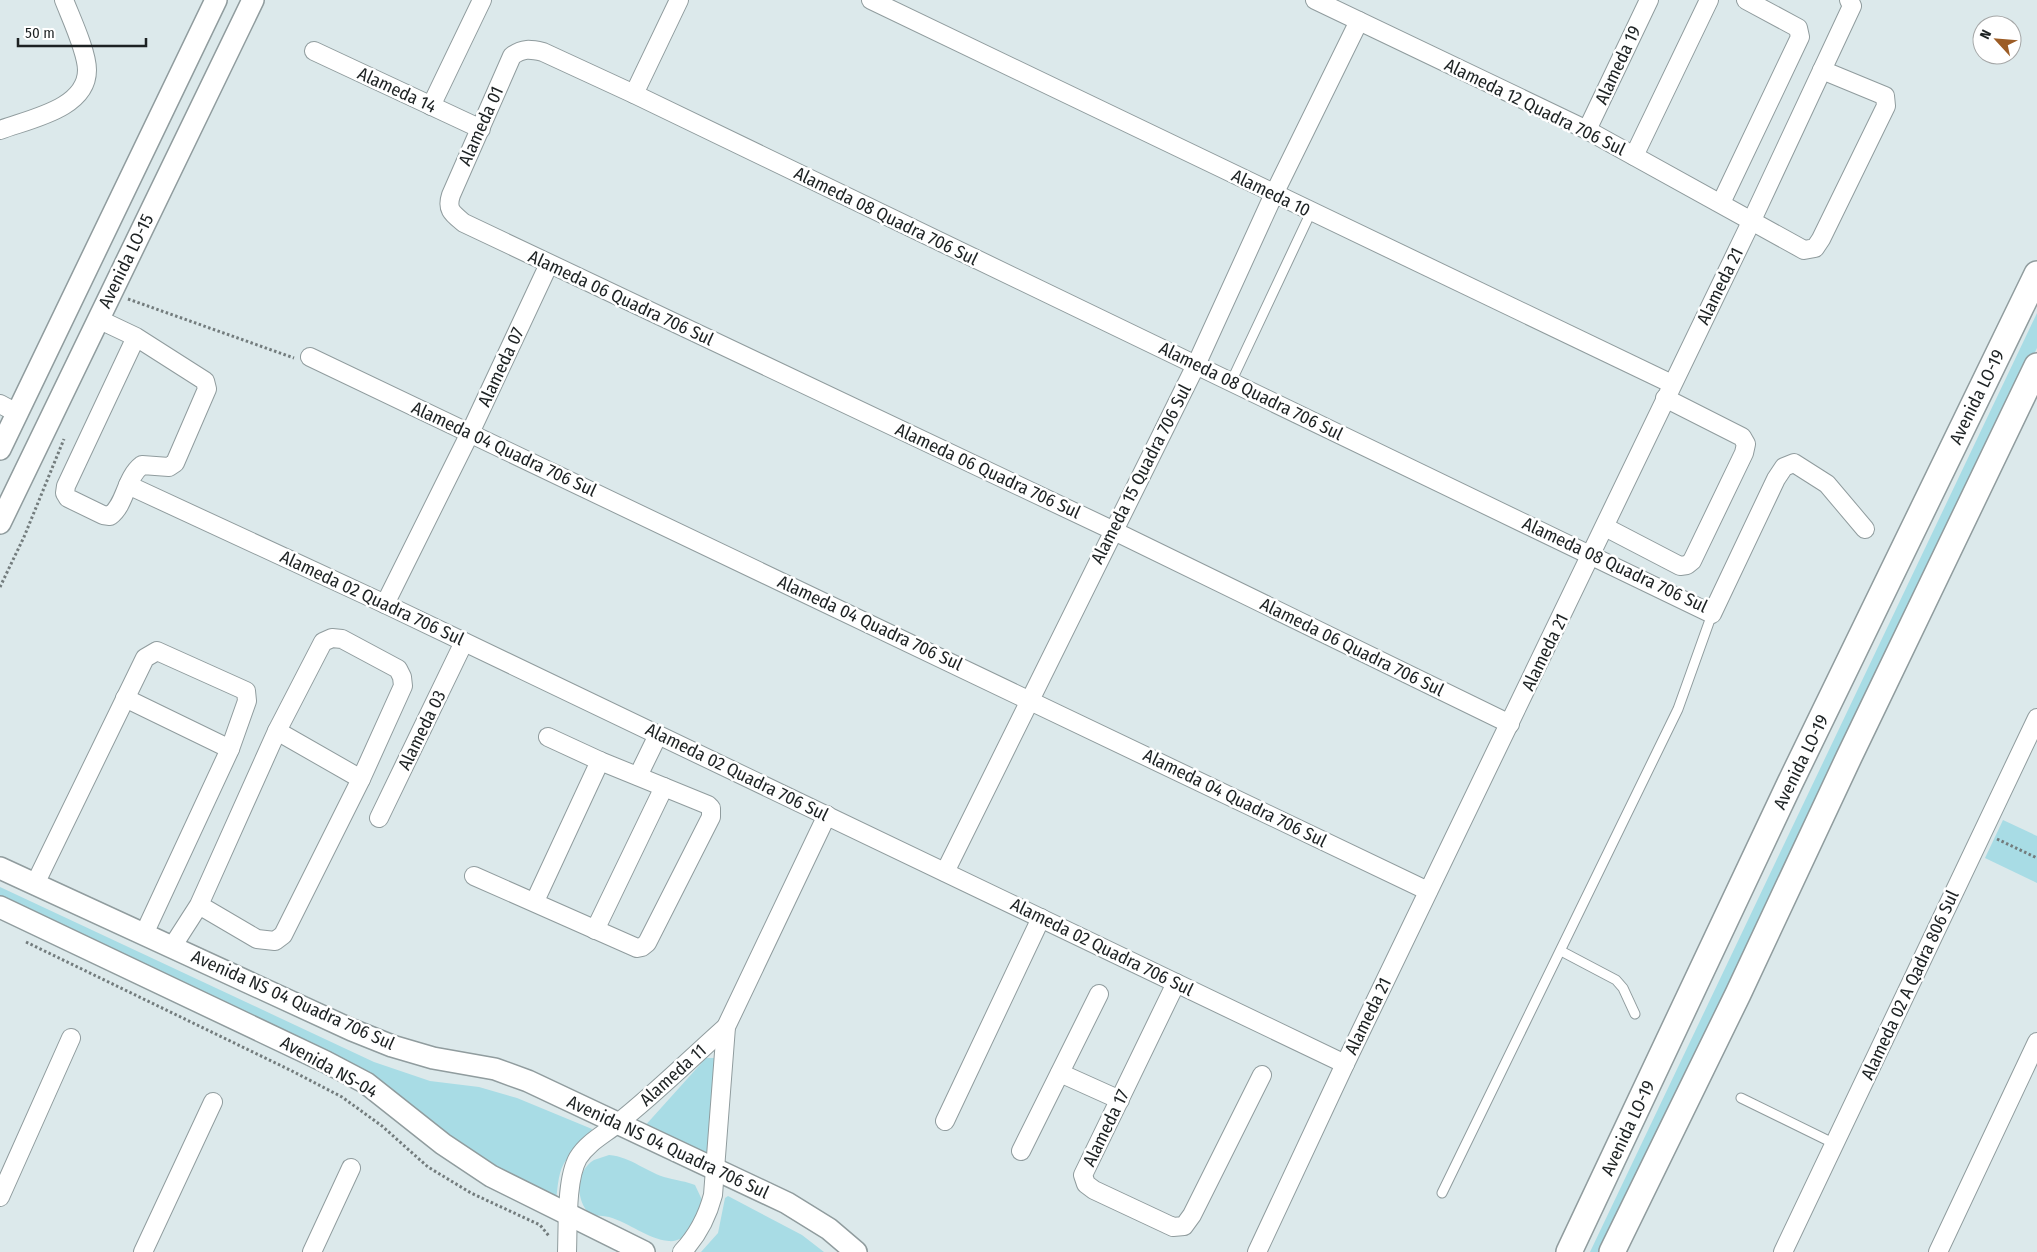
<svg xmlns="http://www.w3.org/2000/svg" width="2037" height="1252" font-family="'Fira Sans Condensed',sans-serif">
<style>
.green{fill:#a8dce5}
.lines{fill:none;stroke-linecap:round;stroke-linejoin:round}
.service-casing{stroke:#909c9e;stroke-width:11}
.minor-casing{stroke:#909c9e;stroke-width:20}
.tertiary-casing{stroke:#909c9e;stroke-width:24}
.secondary-casing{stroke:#909c9e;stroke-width:28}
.path{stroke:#737c7d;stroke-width:3;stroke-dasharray:2.5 2.5;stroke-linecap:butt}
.service{stroke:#fff;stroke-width:9}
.minor{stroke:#fff;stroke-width:18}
.tertiary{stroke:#fff;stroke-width:21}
.secondary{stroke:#fff;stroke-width:25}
.labels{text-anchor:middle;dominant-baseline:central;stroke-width:5;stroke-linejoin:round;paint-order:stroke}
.street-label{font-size:18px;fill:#1d2223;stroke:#fff}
</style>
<rect width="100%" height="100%" fill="#dce9eb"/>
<g class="green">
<path d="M2037 313V348L1604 1252H1590Z"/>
<path d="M2003 820 2037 836V883L1985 858Z"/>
<path d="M0 887 374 1062 430 1081 479 1087 517 1098 592 1129C590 1142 575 1148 567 1159 558 1170 558 1186 556 1200L488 1166 422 1115 0 902Z"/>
<path d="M706 1058H714L719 1064 706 1158 643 1128Z"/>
<path d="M609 1155C632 1157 647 1173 668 1178 679 1181 685 1181 695 1185L703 1202 691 1234C684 1237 676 1242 669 1241 647 1239 630 1223 609 1217 601 1215 592 1217 587 1211 575 1196 577 1170 594 1160 599 1158 604 1157 609 1155Z"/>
<path d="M728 1196 802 1235 824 1252H701L718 1233 725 1198Z"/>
</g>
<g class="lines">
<g class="service-casing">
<g id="service">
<path d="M1231 382 1311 212"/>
<path d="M1561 951 1616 980 1623 988 1635 1014"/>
<path d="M1741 1098 1835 1144"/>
<path d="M1442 1193 1678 709 1712 614"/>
</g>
</g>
<g class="minor-casing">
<g id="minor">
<path d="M871 0 1672 384"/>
<path d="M1315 0 1587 130 1804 250 1815 248 1821 239 1886 106 1885 96 1822 70"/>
<path d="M314 51 481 129"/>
<path d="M634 94 679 0"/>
<path d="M431 106 482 0"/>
<path d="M0 130C29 119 87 109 87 70 87 52 71 18 64 0"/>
<path d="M1587 130 1649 0"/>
<path d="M1634 156 1709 0"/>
<path d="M1721 203 1800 37 1798 28 1746 0"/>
<path d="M98 319 136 337 205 381 207 389 175 463 169 467 142 465C125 478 126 504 110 516L103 515 68 498 65 493 66 486 136 337"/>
<path d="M310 357 1428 891"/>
<path d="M0 404 17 413"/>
<path d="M128 485 385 604 1345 1064"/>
<path d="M1605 527 1680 566 1687 565 1692 561 1744 453 1746 444 1742 437 1665 398"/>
<path d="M385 604 470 433 549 264"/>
<path d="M125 698 230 749 144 934"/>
<path d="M1510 724 1112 530 464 223C453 214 446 210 451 195L512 56C523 48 530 49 543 52L634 94 1712 614 1776 479 1784 467 1794 463 1827 484 1865 529"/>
<path d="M277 731 361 779"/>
<path d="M638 776 658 735"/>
<path d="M379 818 464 642"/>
<path d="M945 872 1196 365 1274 194 1359 21"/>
<path d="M474 876 637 948 642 947 647 943 711 817V808L708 805 600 761 548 737"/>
<path d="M35 884 145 658 157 651 246 691 247 701 230 749"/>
<path d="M535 901 600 761"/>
<path d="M595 930 664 787"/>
<path d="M172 947 199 905 277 731 323 642 332 638 342 639 398 669 402 677 403 686 361 779 283 935 275 941 257 939 199 905"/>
<path d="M1176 983 1083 1175 1086 1184 1094 1190 1173 1227 1184 1226 1192 1215 1262 1075"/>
<path d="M1060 1073 1120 1100"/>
<path d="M945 1121 1041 918"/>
<path d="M1021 1151 1099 994"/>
<path d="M0 1197 71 1038"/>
<path d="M143 1252 213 1102"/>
<path d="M312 1252 351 1168"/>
<path d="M567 1252C568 1227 566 1179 578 1158 588 1142 605 1134 618 1123 656 1093 690 1059 726 1027"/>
<path d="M682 1252C698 1235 707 1218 713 1195L726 1027 827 815"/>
<path d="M1257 1252 1345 1064 1752 220 1852 6 1849 0"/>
<path d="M1783 1252 2037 718"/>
<path d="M1938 1252 2037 1042"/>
</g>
</g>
<g class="tertiary-casing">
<g id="tertiary">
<path d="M0 449 216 0"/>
<path d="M0 523 253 0"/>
<path d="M0 868 352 1030 392 1046 433 1058 495 1069 528 1081 787 1203 829 1229 856 1252"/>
<path d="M0 907 326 1062 366 1083 443 1144 491 1176 644 1252"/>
</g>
</g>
<g class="secondary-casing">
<g id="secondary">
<path d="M1569 1252 1790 783 2037 274"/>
<path d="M1612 1252 1738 994 1849 757 2037 366"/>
</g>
</g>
<g class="path">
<path d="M128 299 294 358"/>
<path d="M0 587 24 537 64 439"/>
<path d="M1997 839 2037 858"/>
<path d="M26 942 292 1071 342 1097 382 1126 428 1167 471 1193 540 1225 549 1236"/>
</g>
<use href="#service" class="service"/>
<use href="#minor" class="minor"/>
<use href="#tertiary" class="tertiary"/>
<use href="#secondary" class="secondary"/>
</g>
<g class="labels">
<g class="street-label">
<text transform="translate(1618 65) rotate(-65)">Alameda 19</text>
<text transform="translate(397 90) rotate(25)">Alameda 14</text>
<text transform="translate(1535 107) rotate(26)">Alameda 12 Quadra 706 Sul</text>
<text transform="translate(481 126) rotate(-66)">Alameda 01</text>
<text transform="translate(1271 193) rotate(26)">Alameda 10</text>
<text transform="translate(886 216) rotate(26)">Alameda 08 Quadra 706 Sul</text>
<text transform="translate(126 261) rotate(-64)">Avenida LO-15</text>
<text transform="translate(1720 286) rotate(-64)">Alameda 21</text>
<text transform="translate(621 298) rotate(25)">Alameda 06 Quadra 706 Sul</text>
<text transform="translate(501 367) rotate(-65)">Alameda 07</text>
<text transform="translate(1251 391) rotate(26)">Alameda 08 Quadra 706 Sul</text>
<text transform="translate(1977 397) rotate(-64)">Avenida LO-19</text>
<text transform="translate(504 449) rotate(25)">Alameda 04 Quadra 706 Sul</text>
<text transform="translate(988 471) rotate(25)">Alameda 06 Quadra 706 Sul</text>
<text transform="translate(1141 474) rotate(-63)">Alameda 15 Quadra 706 Sul</text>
<text transform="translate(1615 565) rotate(25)">Alameda 08 Quadra 706 Sul</text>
<text transform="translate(372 598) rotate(25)">Alameda 02 Quadra 706 Sul</text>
<text transform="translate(870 623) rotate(25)">Alameda 04 Quadra 706 Sul</text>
<text transform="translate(1352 647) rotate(26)">Alameda 06 Quadra 706 Sul</text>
<text transform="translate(1545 652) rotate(-64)">Alameda 21</text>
<text transform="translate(422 730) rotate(-64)">Alameda 03</text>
<text transform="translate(1801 762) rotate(-64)">Avenida LO-19</text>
<text transform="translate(737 772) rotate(26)">Alameda 02 Quadra 706 Sul</text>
<text transform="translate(1235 798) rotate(26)">Alameda 04 Quadra 706 Sul</text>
<text transform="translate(1102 947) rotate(26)">Alameda 02 Quadra 706 Sul</text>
<text transform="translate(1910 985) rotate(-65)">Alameda 02 A Qadra 806 Sul</text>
<text transform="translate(293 1000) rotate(24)">Avenida NS 04 Quadra 706 Sul</text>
<text transform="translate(1368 1016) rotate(-64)">Alameda 21</text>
<text transform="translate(329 1067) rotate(29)">Avenida NS-04</text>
<text transform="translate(673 1075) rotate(-42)">Alameda 11</text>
<text transform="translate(1106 1128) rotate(-64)">Alameda 17</text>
<text transform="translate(1628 1128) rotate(-65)">Avenida LO-19</text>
<text transform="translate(668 1147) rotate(25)">Avenida NS 04 Quadra 706 Sul</text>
</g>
</g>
<g transform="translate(1997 40) rotate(296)"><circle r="24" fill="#ffffff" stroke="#a5a7a7"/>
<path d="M0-4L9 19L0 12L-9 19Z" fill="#9c5c25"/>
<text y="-8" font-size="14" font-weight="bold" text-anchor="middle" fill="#1d2223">N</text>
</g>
<path d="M18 38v8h128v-8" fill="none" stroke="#1d2223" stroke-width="2.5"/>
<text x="25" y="38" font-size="15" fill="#1d2223" stroke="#ffffff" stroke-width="4" paint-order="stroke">50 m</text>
</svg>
